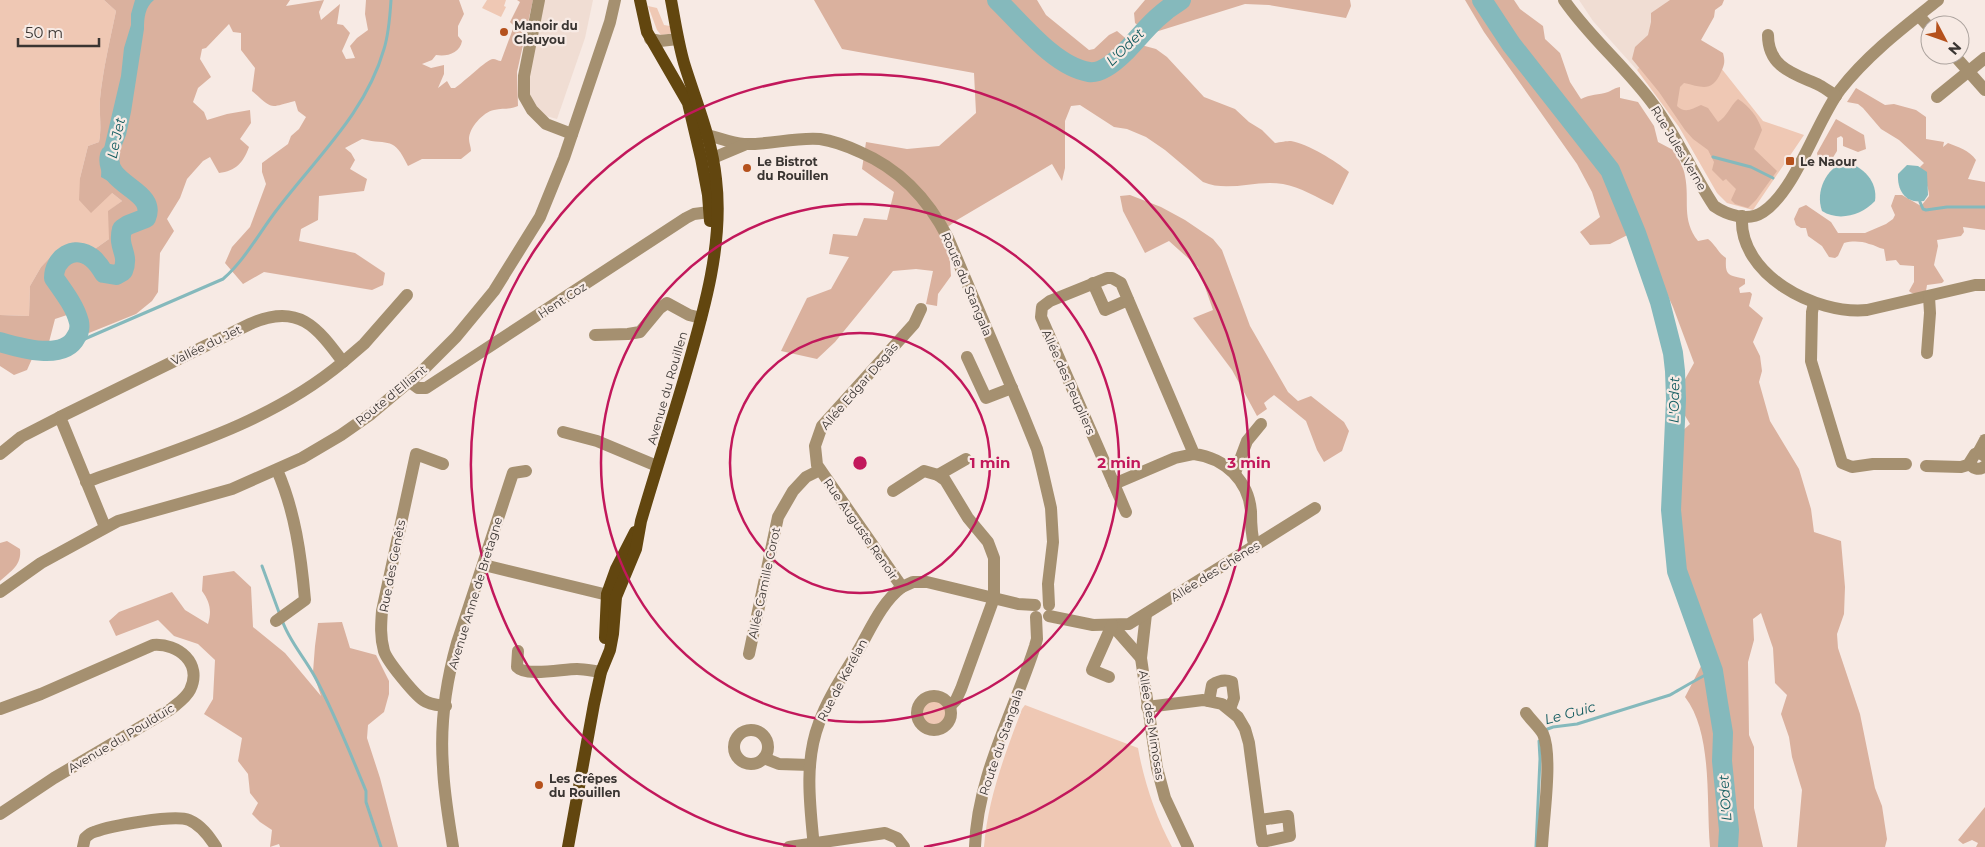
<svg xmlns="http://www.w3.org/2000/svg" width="1985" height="847" font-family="Montserrat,sans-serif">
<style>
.built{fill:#f0ddd3}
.green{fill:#efc8b4}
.forest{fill:#dab19e}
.water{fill:#85b9bc}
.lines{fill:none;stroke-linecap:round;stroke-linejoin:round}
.stream{stroke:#85b9bc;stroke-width:3}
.river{stroke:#85b9bc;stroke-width:20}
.minor{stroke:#a59070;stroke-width:12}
.major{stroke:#62460f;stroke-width:12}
.ring{fill:none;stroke:#c2185b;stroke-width:2.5}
.poi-dot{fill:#b5511c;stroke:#f7eae4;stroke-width:2}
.labels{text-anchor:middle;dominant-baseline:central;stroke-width:4.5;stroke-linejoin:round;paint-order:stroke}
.poi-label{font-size:12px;font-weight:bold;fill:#3a3532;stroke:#f7eae4;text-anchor:start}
.street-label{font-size:12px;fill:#3a3532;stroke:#f7eae4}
.water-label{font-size:14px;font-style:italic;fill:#125b5f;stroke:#f7eae4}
.centre{fill:#c2185b;stroke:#f7eae4;stroke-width:2.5}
.ring-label{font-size:15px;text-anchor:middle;font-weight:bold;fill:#c2185b;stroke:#f7eae4;stroke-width:4.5;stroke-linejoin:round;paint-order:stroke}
</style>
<rect width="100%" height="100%" fill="#f7eae4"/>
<g class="built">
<path d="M543 0H593L585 38 557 119 542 115 534 106 527 86Z"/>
<path d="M1579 0H1701L1637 70 1593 21Z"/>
</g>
<g class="green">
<path d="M0 0H104L116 11C110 40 103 69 100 99 99 114 102 127 99 142L88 146 80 178 112 193 122 201 109 211V239L92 251 75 242 58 249 41 267 30 286 29 316 0 315Z"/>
<path d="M487 0H506L504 6 506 7 501 17 482 8Z"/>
<path d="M648 6 657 8 664 25 670 26 672 32 669 34 661 35 657 30Z"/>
<path d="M1683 20 1763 121 1804 135 1753 210 1727 203 1717 193 1679 127 1637 70Z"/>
<circle cx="934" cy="713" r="13"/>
<path d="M1025 705 1138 748C1144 782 1156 817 1172 847H984C988 798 1005 754 1022 709Z"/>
</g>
<g class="forest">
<path d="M104 0H290L286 6 324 0 319 12 321 20 340 4 337 24 343 25 350 33 342 51 346 59 355 58 350 46 357 38 368 30 365 14 366 0H459L464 14 458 26V36L462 41C460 53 447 57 436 55L432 60 422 64 431 68 444 65V74L438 88 447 81 451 88H455C463 83 487 59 493 59 496 59 498 61 501 61L514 26 510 22 520 2 517 0H533L517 72 518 106C509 110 503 108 494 110 483 112 469 128 469 139 469 143 471 147 471 151L461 159H422L408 166C393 135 390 146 362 139L345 148 351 153 355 160 350 169 367 179 364 191 319 196 318 220 301 229 299 241 355 253 385 273 383 285 372 290 264 272 243 284 225 263 232 247 250 227 266 184 262 172V163L288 144 291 136 299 129 306 117 298 111 295 101C268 108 274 110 252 91L255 68 241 50V33L233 32 229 24 206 48 202 49 200 59 211 77 198 88 193 102 204 112 207 120 227 114 250 110 251 123 240 139 249 147C243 163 236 171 219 173L210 157 203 161 187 179 180 198 167 219 174 231 160 253 158 292 152 301 136 314 89 333 67 315 55 319 49 342 40 341 27 370 14 375 0 366V315L29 316 30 286 41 267 58 249 75 242 92 251 109 239 108 211 122 201 112 193 91 213 79 200 80 178 88 146 99 142C102 127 99 114 100 99 103 69 110 40 116 11Z"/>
<path d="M814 0H1037L1046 15 1089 50 1094 49 1109 35 1117 31 1130 42 1156 49 1167 57 1204 97 1235 109 1249 122 1262 130 1275 143C1280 142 1287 141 1291 141 1308 144 1336 161 1349 172L1333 205C1318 198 1300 187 1283 184 1256 179 1229 193 1203 182L1165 150 1146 137 1127 129 1114 127 1080 105 1071 106 1065 121V168L1062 181 1052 164 957 220 941 232 949 249 951 276 938 294 937 306 926 304 933 271 916 269 893 271 835 342 817 359 781 351 807 298 831 289 849 257 829 254 833 234 857 236 864 218 887 220 894 192 862 169 866 142 907 149 939 146 976 113 974 73 842 49Z"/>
<path d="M1145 0H1350L1351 6 1346 18 1269 5 1245 4 1149 34 1135 23 1134 13Z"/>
<path d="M1465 0H1514L1520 9 1543 26 1545 39 1560 53 1570 82 1581 99C1590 94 1599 95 1608 92 1613 90 1614 88 1620 87V98L1638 102 1654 126 1658 142 1675 151C1678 159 1684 168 1685 176 1690 201 1681 219 1698 241L1708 239C1716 245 1718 253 1726 258 1725 276 1728 275 1745 279V284L1739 288 1740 293 1750 292 1752 294 1749 306 1763 318 1753 342 1760 356 1762 371 1759 382 1770 421 1799 469 1811 509 1814 532 1841 541 1845 587 1844 614 1837 634 1838 648 1860 714 1875 788 1882 806 1887 839 1885 847H1797L1802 790 1792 757 1789 737 1781 714 1787 695 1775 683 1773 648 1761 613 1753 619 1754 640 1748 662 1749 735 1754 747V808L1763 847H1710C1706 802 1713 733 1685 697L1711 647 1707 632 1677 567 1675 515 1680 433 1690 424 1684 414V381L1694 363 1673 307 1657 272 1643 227 1610 244 1590 245 1580 232 1600 217 1592 192 1577 164 1484 32Z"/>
<path d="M1670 0H1724L1722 5 1715 10 1714 17 1701 40 1723 53C1725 61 1725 64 1721 72 1712 93 1702 87 1684 83L1680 87 1677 106C1685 114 1692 109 1701 105L1708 108 1718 122C1727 117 1730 106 1738 99 1749 106 1758 117 1762 130L1754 149 1777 171 1756 200 1748 208 1735 204 1731 200 1736 189 1726 179 1723 181 1712 170 1714 162 1708 150 1693 139 1685 130 1659 92 1632 59 1635 47 1648 35 1651 22V13Z"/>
<path d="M1856 88 1885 105 1894 104 1916 110 1926 117V139L1944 142 1943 147 1948 143C1958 147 1969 150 1976 160L1968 179 1985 182V230L1963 227 1964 232 1961 236 1937 240 1938 246 1934 265 1944 281 1942 283 1927 285 1926 291C1920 293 1914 296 1909 291L1914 282V266L1900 265 1896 260 1886 261 1884 249C1878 248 1875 245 1869 244 1861 241 1852 241 1844 243L1838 256 1835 258 1829 257 1822 246 1808 236 1806 228H1801L1796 225 1794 219 1799 208 1806 205 1831 222 1838 233H1865L1886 224 1893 219 1895 215 1891 206 1895 195H1902L1921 206 1929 196C1929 186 1923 177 1920 167L1924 163 1899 140 1881 129 1863 108 1858 104 1847 102Z"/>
<path d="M1836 119 1864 135 1866 149 1858 152 1843 146V138L1841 136 1837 138V151L1832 159 1818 158 1817 153Z"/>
<path d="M1130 195 1161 207 1185 220 1213 239 1222 250 1250 326 1288 392 1298 401 1311 396 1344 422 1349 431 1342 451 1324 462 1317 450 1306 421 1274 395 1264 403 1267 409 1257 416 1232 370 1193 318 1213 310 1198 267 1169 241 1145 253 1123 211 1120 196Z"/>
<path d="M7 541 20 549C22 565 11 571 0 581V543Z"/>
<path d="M234 571 251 587 253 627 285 653 321 696 313 672 315 646 318 623 342 622 350 648 376 655 389 681V694L384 712 368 725 367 738 380 778 398 847H280L279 844 270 847 272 830 260 822 252 814 258 803 250 793 248 774 238 761 242 738 204 714 213 699 215 660 198 644 174 636 158 620 116 636 109 621 119 612 172 592 185 610 208 624C212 611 210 602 202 591L203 576Z"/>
<path d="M1985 807V847H1976L1978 843 1972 840 1963 844 1958 840Z"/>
</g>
<g class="water">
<path d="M135 0H154C145 7 144 18 144 29L131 112 126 135 117 158 119 170 124 175 115 185 101 177 102 157 121 76 124 48 131 25V14Z"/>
<path d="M1845 161C1863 167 1878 181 1875 201 1862 215 1839 222 1822 211 1815 191 1826 169 1845 161Z"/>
<path d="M1907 165 1918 166 1927 172 1928 195 1924 201C1906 204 1897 191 1898 174Z"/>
</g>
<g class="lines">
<g class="stream">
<path d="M1713 157 1751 167 1773 178"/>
<path d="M1920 202 1923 209 1926 210 1947 207H1985"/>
<path d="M73 344 223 279C246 259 260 231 279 207 318 156 366 112 384 49 389 33 390 16 391 0"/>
<path d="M262 566 280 615"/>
<path d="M282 620C289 641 305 658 315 677 335 714 350 753 366 791V802L381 847"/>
<path d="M1545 730 1553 727 1577 724 1670 695C1684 687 1697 679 1713 671"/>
<path d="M1536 847 1540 759 1539 741"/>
</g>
<g class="river">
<path d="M997 0C1021 23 1055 67 1089 72 1102 74 1117 60 1125 52 1145 31 1155 16 1181 0"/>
<path d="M1482 0 1511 44 1610 170 1636 233 1660 302 1673 353 1675 371 1676 399 1671 510 1677 571 1713 671 1718 703 1723 733 1722 761 1729 830 1728 847"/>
<path d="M0 342C20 348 64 361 76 337 79 333 80 327 79 322 75 306 63 291 54 278 54 258 74 244 92 258 97 262 101 268 104 273L116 275 123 271C130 253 117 249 122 229L128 225 146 218C158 190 103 185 110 155"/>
</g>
<g class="minor">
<path d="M539 0 524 76V96L532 110 546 124 572 134"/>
<path d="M1564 0C1590 38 1626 67 1653 104 1677 136 1692 173 1714 206 1727 215 1748 222 1763 212 1796 190 1816 122 1840 90 1867 55 1904 27 1938 0"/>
<path d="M1919 16 1930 28"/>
<path d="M1768 35C1768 68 1795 74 1819 85 1825 88 1830 92 1836 96"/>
<path d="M650 39 660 41 678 39"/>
<path d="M1954 55 1985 90"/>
<path d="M1937 97 1985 58"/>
<path d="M707 135C720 138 731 143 744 144 770 145 794 137 820 139 834 141 847 146 860 152 900 169 928 199 948 238L1022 412 1037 449 1042 469 1051 508 1053 542 1048 584 1049 605"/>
<path d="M706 155 709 158H713L744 145"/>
<path d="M1742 216C1738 275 1816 315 1867 310L1975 285H1985"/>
<path d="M1093 283 1105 310 1128 300"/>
<path d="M1814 303 1812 312 1811 361 1842 463 1852 467 1873 464H1906"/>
<path d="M921 309 914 324 822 426 815 446 817 465 902 587 913 582H927L1018 604 1035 605"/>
<path d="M595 335 628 334 640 332 660 308 667 303 689 315 701 318"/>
<path d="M1927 353 1930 313 1929 297"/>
<path d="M967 357 986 398 1012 388"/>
<path d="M343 362 364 344 407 295"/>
<path d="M410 382 418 388H426L686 218 694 214 717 211"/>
<path d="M563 432 597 441 657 466"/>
<path d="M1978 453 1985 440"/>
<path d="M0 454 21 437 60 417"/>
<path d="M1194 454 1175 458 1114 484 1041 317 1042 307 1050 301 1107 278H1112L1121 283 1194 454C1225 458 1249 481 1251 512 1251 524 1251 535 1255 547"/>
<path d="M1985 456 1980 453 1975 454 1970 462C1972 469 1979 471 1985 466"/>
<path d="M443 464 416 454 382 611C381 624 380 637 384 651 387 661 414 694 423 700 430 705 438 705 446 706"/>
<path d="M1926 466 1961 467 1971 464"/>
<path d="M1235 473 1247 441 1261 424"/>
<path d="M86 482C175 450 269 424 343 362 317 327 298 302 250 324L60 417 105 527"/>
<path d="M1114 484 1126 512"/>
<path d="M893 491 924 471 938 475"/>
<path d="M484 565 616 597"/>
<path d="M0 592 41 563 118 521 232 489 302 458 341 435 371 414 421 372 456 337 494 291 540 217 564 158 610 22 615 0"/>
<path d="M1146 614 1141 658 1157 768 1165 798 1188 847"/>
<path d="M1049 616 1093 625 1129 624 1315 508"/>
<path d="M276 621 305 600C301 555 295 511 277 470"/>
<path d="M1112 625 1141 658"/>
<path d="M518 651 517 667C526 677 562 669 577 669 585 669 593 671 601 672"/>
<path d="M749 654 778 517 793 491 806 477 820 470"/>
<path d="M1109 677 1092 670 1112 625"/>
<circle cx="934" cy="713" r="17"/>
<path d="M1209 701 1212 685C1218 681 1225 679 1232 682L1234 698 1230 709"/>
<path d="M950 706 956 700 961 689 994 598V558L988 542 968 518 945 480 938 475 966 459"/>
<path d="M1147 707 1203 700 1222 704 1238 717 1245 729 1249 743 1262 842 1290 836 1288 816 1260 820"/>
<path d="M0 709 41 694 153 645C178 643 203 663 190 690 186 698 178 703 171 709L54 778 0 814"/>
<path d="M1526 713C1531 720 1539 727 1543 734 1553 756 1543 821 1542 847"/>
<circle cx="751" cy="747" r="17"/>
<path d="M764 758 779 764 810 765"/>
<path d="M83 847 85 838C88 835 90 833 94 832 110 826 174 814 189 820 201 825 209 836 216 847"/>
<path d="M453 847C449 821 444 794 443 767 440 727 446 682 457 643L513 473 526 471"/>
<path d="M789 847 885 833 897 838 904 847"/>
<path d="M814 847C810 806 804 762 819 723 828 697 845 673 859 649 871 628 882 602 902 587"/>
<path d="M975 847C977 776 1014 712 1035 646L1037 639 1036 617"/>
</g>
<g class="major">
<path d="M640 0 647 32 688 103 701 158 708 195 710 221"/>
<path d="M605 638 607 594 616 569 635 532"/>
<path d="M568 847 594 704 601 672 610 650 613 634 616 597 636 549 641 521C655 473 671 424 685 376 703 314 724 245 716 179 712 139 696 102 684 63 678 42 675 21 671 0"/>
</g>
</g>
<g class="ring">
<circle cx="860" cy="463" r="130"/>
<circle cx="860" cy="463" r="259"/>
<path d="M796 847A389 389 0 1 1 924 847"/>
</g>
<g class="poi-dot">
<circle cx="504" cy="32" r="5"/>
<rect x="1785" y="156" width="10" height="10" rx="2.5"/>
<circle cx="747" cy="168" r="5"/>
<circle cx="539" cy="785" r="5"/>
</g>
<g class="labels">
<g class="poi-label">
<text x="514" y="25">Manoir du<tspan x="514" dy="14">Cleuyou</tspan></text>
<text x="757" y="161">Le Bistrot<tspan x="757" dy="14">du Rouillen</tspan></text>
<text x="1800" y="161">Le Naour</text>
<text x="549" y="778">Les Crêpes<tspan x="549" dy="14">du Rouillen</tspan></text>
</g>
<g class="street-label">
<text transform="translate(1679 148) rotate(59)">Rue Jules Verne</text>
<text transform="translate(967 284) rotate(67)">Route du Stangala</text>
<text transform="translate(562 300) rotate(-33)">Hent Coz</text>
<text transform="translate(206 345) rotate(-26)">Vallée du Jet</text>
<text transform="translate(1069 382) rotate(66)">Allée des Peupliers</text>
<text transform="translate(859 386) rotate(-49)">Allée Edgar Degâs</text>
<text transform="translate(667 388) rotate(-74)">Avenue du Rouillen</text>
<text transform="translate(391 395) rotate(-39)">Route d'Elliant</text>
<text transform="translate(861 529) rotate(55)">Rue Auguste Renoir</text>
<text transform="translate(392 566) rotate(-79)">Rue des Genêts</text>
<text transform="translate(1215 571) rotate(-32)">Allée des Chênes</text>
<text transform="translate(764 583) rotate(-78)">Allée Camille Corot</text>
<text transform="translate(475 593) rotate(-73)">Avenue Anne de Bretagne</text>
<text transform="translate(842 680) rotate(-62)">Rue de Kerélan</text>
<text transform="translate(1152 725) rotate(81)">Allée des Mimosas</text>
<text transform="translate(121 738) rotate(-31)">Avenue du Poulduïc</text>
<text transform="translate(1001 742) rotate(-71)">Route du Stangala</text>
</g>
<g class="water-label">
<text transform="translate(1125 47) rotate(-44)">L'Odet</text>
<text transform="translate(116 138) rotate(-78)">Le Jet</text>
<text transform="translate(1674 400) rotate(-89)">L'Odet</text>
<text transform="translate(1570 713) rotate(-15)">Le Guic</text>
<text transform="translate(1725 798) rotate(-94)">L'Odet</text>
</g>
</g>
<circle cx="860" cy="463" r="8" class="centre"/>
<g class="ring-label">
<text x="990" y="468">1 min</text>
<text x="1119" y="468">2 min</text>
<text x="1249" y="468">3 min</text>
</g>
<g transform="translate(1945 40) rotate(131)"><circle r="24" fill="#f7eae4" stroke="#aba29d"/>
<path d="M0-4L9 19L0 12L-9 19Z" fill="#b5511c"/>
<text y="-8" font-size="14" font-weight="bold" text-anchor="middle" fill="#3a3532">N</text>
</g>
<path d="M18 38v8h81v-8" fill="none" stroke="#3a3532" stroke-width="2.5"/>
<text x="25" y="38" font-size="15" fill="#3a3532" stroke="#f7eae4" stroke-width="4" paint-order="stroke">50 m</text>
</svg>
